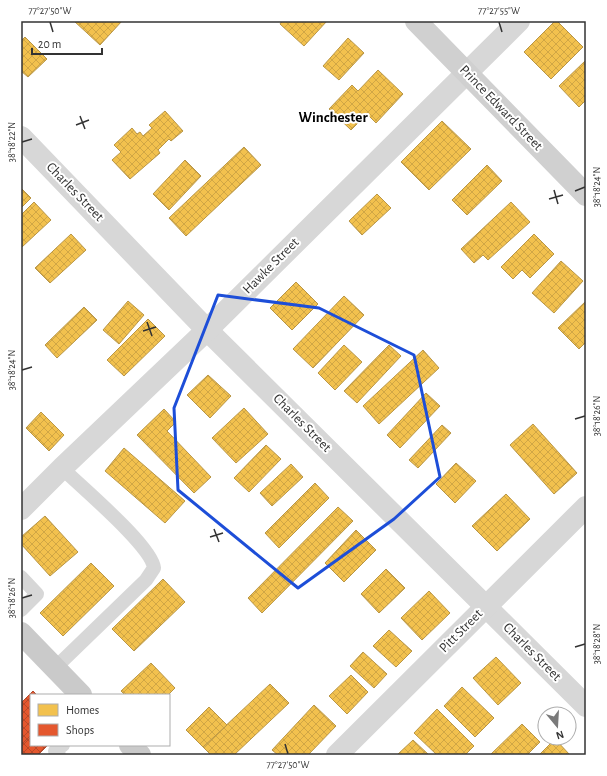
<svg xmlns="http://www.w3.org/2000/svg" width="607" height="776" font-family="'Alegreya Sans',sans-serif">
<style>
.homes{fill:url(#homes-cross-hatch);stroke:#b99646}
.shops{fill:url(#shops-cross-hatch);stroke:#af4c30}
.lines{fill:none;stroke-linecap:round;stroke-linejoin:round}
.lane{stroke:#d7d7d7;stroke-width:14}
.street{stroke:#d7d7d7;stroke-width:22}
.secondary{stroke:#d0d0d0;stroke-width:22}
.primary{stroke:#cacaca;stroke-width:22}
.marked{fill:none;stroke:#1d4ed8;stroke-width:3;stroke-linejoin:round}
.ticks{fill:none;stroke:#333;stroke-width:1.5}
.labels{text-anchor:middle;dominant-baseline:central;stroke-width:4;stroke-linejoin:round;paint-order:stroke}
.street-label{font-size:14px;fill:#333;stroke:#fff}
.neighbourhood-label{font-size:15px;font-weight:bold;fill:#000;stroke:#fff}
.neatline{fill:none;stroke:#333;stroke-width:1.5}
.ticks-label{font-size:10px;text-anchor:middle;fill:#333}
</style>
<defs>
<pattern id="homes-cross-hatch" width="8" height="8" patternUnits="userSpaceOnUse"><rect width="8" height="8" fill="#f2c14e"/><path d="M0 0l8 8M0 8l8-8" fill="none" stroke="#d0a645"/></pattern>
<pattern id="shops-cross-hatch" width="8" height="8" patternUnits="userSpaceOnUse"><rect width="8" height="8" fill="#e4572e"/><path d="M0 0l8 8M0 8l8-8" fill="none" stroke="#b94928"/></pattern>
</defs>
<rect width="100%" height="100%" fill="#fff"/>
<g class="homes">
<path d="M74 21H122L100 45Z"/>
<path d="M282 21H327L304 46 280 24Z"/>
<path d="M555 21H557L583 47 551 79 524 52Z"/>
<path d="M25 37 47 59 28 77 21 71V41Z"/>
<path d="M348 38 364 53 339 80 323 66Z"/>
<path d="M585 61 586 100 579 107 559 86Z"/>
<path d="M378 70 403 94 376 123 367 114 351 130 329 109 352 85 358 91Z"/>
<path d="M165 111 183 131 171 141 169 139 158 150 160 153 130 179 112 160 121 152 114 145 132 128 137 134 140 132 143 136 152 128 149 125Z"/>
<path d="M442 121 471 149 429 190 401 162Z"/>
<path d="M244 147 261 165 186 236 169 218Z"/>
<path d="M185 160 201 176 169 210 153 194Z"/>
<path d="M487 165 502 181 467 215 452 200Z"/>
<path d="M21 188 31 198 21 208Z"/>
<path d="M377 194 391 208 362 235 349 221Z"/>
<path d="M34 202 51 220 22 247 21 215Z"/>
<path d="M511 202 530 222 488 260 483 255 474 263 461 249Z"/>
<path d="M71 234 86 250 50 283 35 268Z"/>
<path d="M534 234 554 254 530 278 522 270 513 279 501 267Z"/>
<path d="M561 261 583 281 554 313 532 293Z"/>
<path d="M296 282 318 304 292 330 270 308Z"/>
<path d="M344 296 364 315 313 368 293 349Z"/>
<path d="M128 301 144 315 119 344 103 330Z"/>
<path d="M586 301V342L579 349 558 328Z"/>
<path d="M84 307 97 320 57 358 45 345Z"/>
<path d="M148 319 165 336 124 376 107 360Z"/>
<path d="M344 345 362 362 335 390 318 373Z"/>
<path d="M389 345 401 356 357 403 344 391Z"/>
<path d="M423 350 439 368 379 424 363 406Z"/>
<path d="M208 375 231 396 210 418 187 395Z"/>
<path d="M426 393 440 406 400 448 387 435Z"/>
<path d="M244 408 268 434 236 463 212 438Z"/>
<path d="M164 409 176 422 167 431 211 477 194 493 137 435Z"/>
<path d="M41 412 64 435 49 451 26 428Z"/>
<path d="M533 424 577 473 554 494 510 445Z"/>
<path d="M442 425 451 433 418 468 409 460Z"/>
<path d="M266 445 281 459 249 492 234 478Z"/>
<path d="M124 448 185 501 165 523 105 471Z"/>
<path d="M456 463 476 481 455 503 436 484Z"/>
<path d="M291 464 303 477 272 506 260 493Z"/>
<path d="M315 483 329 498 279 548 265 533Z"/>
<path d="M506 494 530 519 497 551 472 526Z"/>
<path d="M338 507 353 521 262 613 248 598Z"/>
<path d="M45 516 78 552 50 576 21 544V537Z"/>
<path d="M356 530 376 550 344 582 325 563Z"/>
<path d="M91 563 114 586 63 636 40 613Z"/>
<path d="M386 569 405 588 379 613 361 594Z"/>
<path d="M163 579 185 602 134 651 112 629Z"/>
<path d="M429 591 450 613 422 640 401 618Z"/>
<path d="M389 630 412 651 396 667 373 646Z"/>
<path d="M363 652 387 674 374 688 350 666Z"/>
<path d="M496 657 521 683 498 705 473 678Z"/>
<path d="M151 663 175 688 168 695H125L121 691Z"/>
<path d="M351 675 368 692 347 714 329 696Z"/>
<path d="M270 684 289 703 234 755H211L203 747Z"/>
<path d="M462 687 494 718 475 737 444 706Z"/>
<path d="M314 705 336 726 308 755H278L272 750Z"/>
<path d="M209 707 227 725 203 747 186 730Z"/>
<path d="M437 709 474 746 465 755H437L414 733Z"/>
<path d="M522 724 540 742 527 755H490Z"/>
<path d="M555 739 570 755H539Z"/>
<path d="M413 740 429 755H397Z"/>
</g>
<g class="shops">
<path d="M33 691 37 695H31V735L21 745V703Z"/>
<path d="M31 735V745H48L38 755H21V745Z"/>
</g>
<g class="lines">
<g class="lane">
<path d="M21 577 37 594 21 610"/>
<path d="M55 668 146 580 154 568C152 546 80 486 62 468"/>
<path d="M59 755 55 751 63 745"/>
</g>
<g class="street">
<path d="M21 137 207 330 586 706"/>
<path d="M21 509 62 468 207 330 519 21"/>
<path d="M337 755 586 507"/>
</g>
<path class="secondary" d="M416 21 586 195"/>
<g class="primary">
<path d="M21 633 81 695"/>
<path d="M130 745 140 755"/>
</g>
</g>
<path class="marked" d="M218 295 319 308 414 355 440 477 394 519 298 588 178 490 174 408Z"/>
<path class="ticks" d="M50 22 53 32M499 22 502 32M80 116 85 129M76 125 89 120M22 142 32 139M554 190 558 204M575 191 585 187M549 199 563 195M147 322 152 336M143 331 156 327M22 370 32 367M575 419 585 416M214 529 219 542M210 537 223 533M22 598 32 595M575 647 585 644M285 744 288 754"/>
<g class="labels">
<g class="street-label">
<text transform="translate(501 108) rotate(46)">Prince Edward Street</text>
<text transform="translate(75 192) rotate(46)">Charles Street</text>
<text transform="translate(271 266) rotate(-45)">Hawke Street</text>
<text transform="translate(302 423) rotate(45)">Charles Street</text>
<text transform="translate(461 631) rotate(-45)">Pitt Street</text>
<text transform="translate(532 652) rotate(45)">Charles Street</text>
</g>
<g class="neighbourhood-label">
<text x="333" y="117">Winchester</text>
</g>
</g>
<rect width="607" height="776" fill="none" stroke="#ffffff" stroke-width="44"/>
<rect x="30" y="694" width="140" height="52" fill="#ffffff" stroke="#adadad"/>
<rect x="38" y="704" width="20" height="12" fill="#f2c14e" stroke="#adadad"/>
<text x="66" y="714" font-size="12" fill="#333333">Homes</text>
<rect x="38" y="724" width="20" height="12" fill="#e4572e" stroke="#adadad"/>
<text x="66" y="734" font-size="12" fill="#333333">Shops</text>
<g transform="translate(557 726) rotate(162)"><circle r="19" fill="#ffffff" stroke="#adadad"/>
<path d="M0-3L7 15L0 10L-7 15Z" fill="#7a7a7a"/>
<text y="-6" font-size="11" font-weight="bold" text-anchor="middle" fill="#333333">N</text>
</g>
<path d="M32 48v6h70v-6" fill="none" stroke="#333333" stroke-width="2"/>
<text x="38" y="48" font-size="12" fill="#333333" stroke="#ffffff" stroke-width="3" paint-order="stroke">20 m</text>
<rect x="22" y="22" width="563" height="732" class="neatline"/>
<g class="ticks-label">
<text x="50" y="14">77°27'50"W</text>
<text x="499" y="14">77°27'55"W</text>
<text transform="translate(11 142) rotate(-90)" y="4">38°18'22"N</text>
<text transform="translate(596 187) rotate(-90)" y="4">38°18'24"N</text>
<text transform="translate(11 370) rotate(-90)" y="4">38°18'24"N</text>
<text transform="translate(596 416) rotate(-90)" y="4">38°18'26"N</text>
<text transform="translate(11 598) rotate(-90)" y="4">38°18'26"N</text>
<text transform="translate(596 644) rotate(-90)" y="4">38°18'28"N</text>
<text x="288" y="768">77°27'50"W</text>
</g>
</svg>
